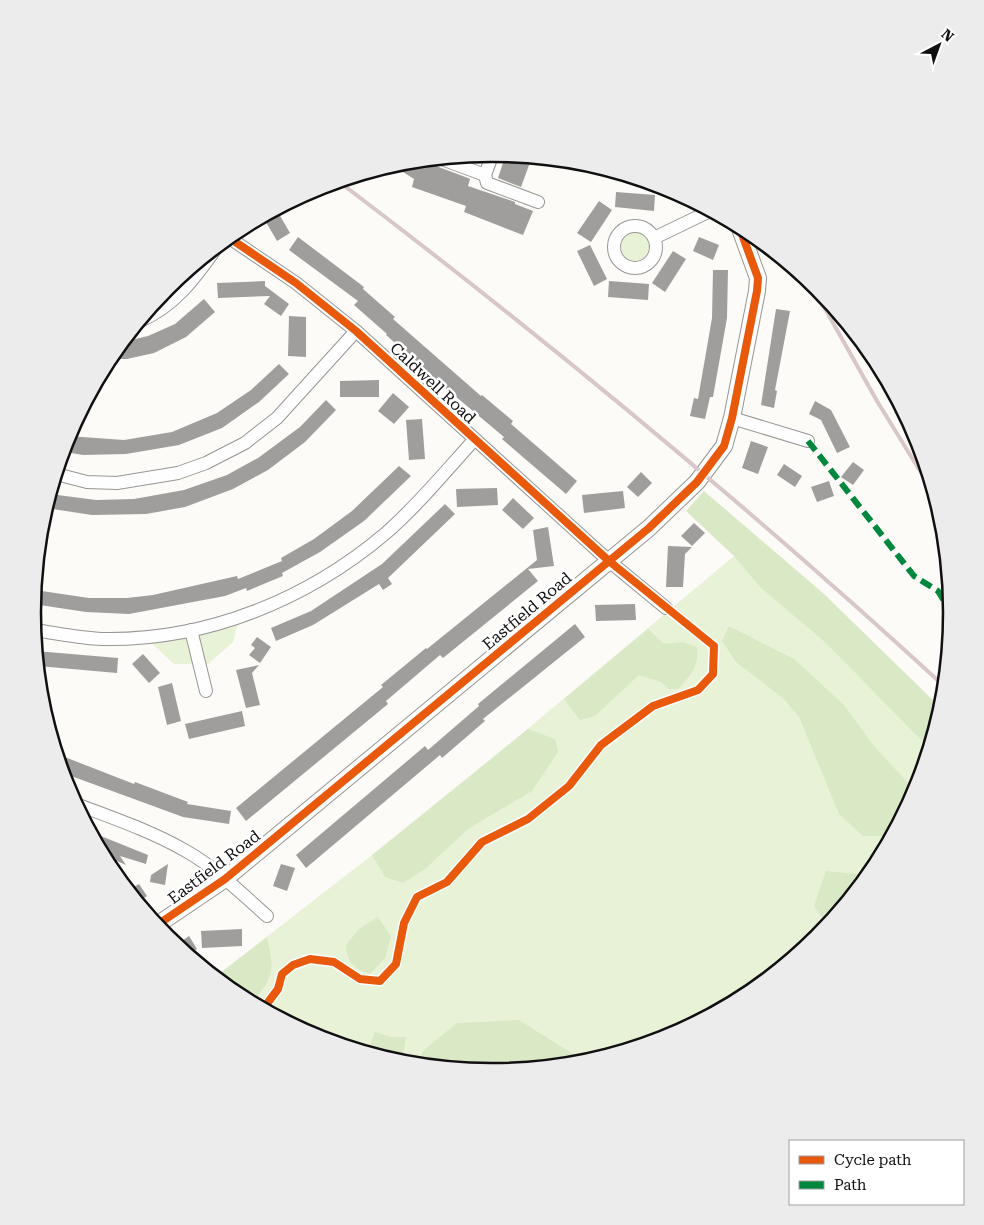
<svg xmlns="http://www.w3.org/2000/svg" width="984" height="1225" font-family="'Roboto Serif',serif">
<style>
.green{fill:#e8f2d7}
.forest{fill:#dae9c5}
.building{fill:#a09e9c}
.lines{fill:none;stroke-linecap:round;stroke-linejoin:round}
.minor-casing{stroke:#969694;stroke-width:14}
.tertiary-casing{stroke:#969694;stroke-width:18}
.minor{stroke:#fffefe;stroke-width:12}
.tertiary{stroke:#fffefe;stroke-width:16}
.rail{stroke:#d8c6c8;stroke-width:4}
.quiet{stroke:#00873e;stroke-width:6;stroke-dasharray:12 6;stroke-linecap:butt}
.cycleway-casing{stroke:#fff;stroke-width:11}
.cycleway{stroke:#e8590c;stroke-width:8}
.labels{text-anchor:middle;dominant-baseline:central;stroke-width:5;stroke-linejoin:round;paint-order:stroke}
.street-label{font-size:16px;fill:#101010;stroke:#fff}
.rim{fill:none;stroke:#101010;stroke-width:2.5}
</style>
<rect width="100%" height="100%" fill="#fcfbf7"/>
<g class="green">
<circle cx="634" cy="245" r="16"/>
<path d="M734 556 941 708 916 789 874 868 817 938 747 995 668 1037 581 1063 492 1072 402 1063 316 1037 236 994 215 977 439 803Z"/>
<path d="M239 618 233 642 208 664H174L148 640Z"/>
</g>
<g class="forest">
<path d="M704 491 823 593 941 708 929 746 916 735 826 643 760 587 734 556 686 511Z"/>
<path d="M729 626 794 659 844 705 874 746 910 785V800L891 836H863L839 814 799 717 783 698 736 662 722 641Z"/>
<path d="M648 629 664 644 683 642 697 647C699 667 691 675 678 689H669L661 682 639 675 595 716 580 720 564 699Z"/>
<path d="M528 729 555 739 558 752 532 791 468 829 425 869 403 883 385 877 372 855Z"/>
<path d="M826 871 868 875 827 925 814 906Z"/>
<path d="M378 917 391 936 385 958 370 974C353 969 347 962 346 945L359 929Z"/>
<path d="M267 937C274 970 275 976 252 1002L236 994 215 977Z"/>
<path d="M519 1020 581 1059 580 1063 492 1072 418 1065 423 1051 457 1023Z"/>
<path d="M375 1032 391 1037H406L403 1056 400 1063 372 1054 370 1045Z"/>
</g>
<g class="building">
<path d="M506 154 532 157 521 187 498 178Z"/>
<path d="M431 159 436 166 468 178 470 179 468 186 515 202V204L533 211 523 235 464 212 466 206 412 187 414 179 392 165Z"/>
<path d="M616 192 655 195 654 211 615 207Z"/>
<path d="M599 201 612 210 591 242 577 233Z"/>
<path d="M276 209 290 233 277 241 263 217Z"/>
<path d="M298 237 364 287 363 289 395 317 393 319 481 396 482 395 513 421 511 424 577 481 566 494 502 439 504 437 418 365 419 364 386 335 387 334 354 305 358 301 289 250Z"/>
<path d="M699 237 719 245 713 260 693 251Z"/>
<path d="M590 245 607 279 594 286 577 251Z"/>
<path d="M673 251 686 259 665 292 652 283Z"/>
<path d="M713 270H728L727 318 713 397H710L705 419 690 416 694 398 698 399 712 318Z"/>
<path d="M265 281V286L289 304 281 316 264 304 270 296 218 298 217 283Z"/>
<path d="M609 281 649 284 648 300 608 297Z"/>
<path d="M204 299 215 312 186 337 154 353 127 359H109L123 342 148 336 175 324Z"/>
<path d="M776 309 790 311 775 390 777 391 774 408 761 405Z"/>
<path d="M289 316 306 317V357L288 356Z"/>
<path d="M279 364 289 374 259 402 222 428 179 445 126 454 83 455 65 452 68 436 124 440 172 432 217 413 251 390Z"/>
<path d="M379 380V397H340V381Z"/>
<path d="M393 393 409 407 394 424 378 411Z"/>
<path d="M326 400 336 410 305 442 268 470 233 489 185 507 146 514 92 515 46 508 50 494 96 500 134 499 184 490 227 475 258 458 300 427Z"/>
<path d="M815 401 831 410 850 447 837 453 821 420 809 414Z"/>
<path d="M422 419 425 459 409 460 406 420Z"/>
<path d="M751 441 768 447 758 474 742 468Z"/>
<path d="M853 462 864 470 853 485 841 477Z"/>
<path d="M784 464 802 476 795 487 777 475Z"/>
<path d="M399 466 411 476 364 521 320 552 282 573 283 576 247 591 246 588 225 596 129 614 86 612 33 604 35 590 89 598H127L153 595 237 576 238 579 282 561 281 558 314 539 352 511Z"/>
<path d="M641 472 652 483 638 497 627 487Z"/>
<path d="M829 481 834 496 817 502 811 487Z"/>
<path d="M497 488 498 505 457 507 456 489Z"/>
<path d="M623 491 625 508 584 513 582 495Z"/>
<path d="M513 498 534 518 523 529 502 510Z"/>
<path d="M445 504 455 514 388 578 392 584 383 590 379 584 313 625 276 641 271 628 311 611 382 564Z"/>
<path d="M694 523 705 533 692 546 681 536Z"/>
<path d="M548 527 554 566 528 569 538 581 443 658 440 655 386 701 388 704 246 821 236 808 383 687 381 685 426 648 427 649 537 560 533 530Z"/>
<path d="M668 546 692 547 685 554 683 587H666Z"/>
<path d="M635 604 636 620 596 621 595 605Z"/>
<path d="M575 624 585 637 483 719 485 721 442 758 440 755 306 868 296 855 425 746 428 750 479 706 478 704Z"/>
<path d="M257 637 271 647 260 663 249 655 255 648 251 645Z"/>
<path d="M36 651 118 658 117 673 38 666Z"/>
<path d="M143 654 160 673 149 683 132 664Z"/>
<path d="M259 665 252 673 260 705 246 708 236 670Z"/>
<path d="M172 683 181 721 167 725 158 687Z"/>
<path d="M242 711 245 726 189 739 185 724Z"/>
<path d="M57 754 134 784 135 782 188 802 187 804 231 811 229 824 183 817 63 773Z"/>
<path d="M91 832 148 855 146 864 120 856 126 865 103 855Z"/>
<path d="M168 864 165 885 150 882 151 875Z"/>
<path d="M281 864 295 868 287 891 273 886Z"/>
<path d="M139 884 147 896 138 902 128 890Z"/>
<path d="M242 929V946L202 948 201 931Z"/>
<path d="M189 936 197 949 189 955 176 945Z"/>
</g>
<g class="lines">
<g class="minor-casing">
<g id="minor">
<path d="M439 158 485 175 487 183 538 202"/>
<path d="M485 175 493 153"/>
<circle cx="635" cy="247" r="21"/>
<path d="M228 237 296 283 356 331 609 561 666 608"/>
<path d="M654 238 710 211"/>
<path d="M140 321C175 306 195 278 217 247"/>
<path d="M732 418 808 441"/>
<path d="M56 474 87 482 117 483 178 473 206 463 245 443 277 418 356 331"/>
<path d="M34 630C56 633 79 638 102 639 206 641 307 600 386 533 418 505 445 472 474 440"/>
<path d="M191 630 206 691"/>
<path d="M76 804C113 818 151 831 186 851 216 868 241 893 267 916"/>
</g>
</g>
<g class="tertiary-casing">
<path id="tertiary" d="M157 925 225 879 649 528 697 482 724 446 732 418 757 291 758 278 739 226"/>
</g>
<use href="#minor" class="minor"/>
<use href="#tertiary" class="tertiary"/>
<g class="rail">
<path d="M338 181C548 340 750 508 944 686"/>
<path d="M810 282 877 401 933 492"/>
</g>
<path class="quiet" d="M808 441 914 576 938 591 951 612"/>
<g class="cycleway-casing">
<g id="cycleway">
<path d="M228 237 296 283 356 331 609 561 714 646 713 674 698 690 653 706 601 745 569 786 528 819 482 842 447 882 417 897 404 923 396 964 380 981 360 979 334 962 310 959 293 965 282 974 278 989 263 1009"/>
<path d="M157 925 225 879 649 528 697 482 724 446 732 418 757 291 758 278 739 226"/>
</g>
</g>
<use href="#cycleway" class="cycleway"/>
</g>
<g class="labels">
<g class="street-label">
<text transform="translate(433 383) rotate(43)">Caldwell Road</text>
<text transform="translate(527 611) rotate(-40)">Eastfield Road</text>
<text transform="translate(214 867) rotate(-37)">Eastfield Road</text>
</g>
</g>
<path d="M0 0H984V1225H0ZM491 162H493A450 450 0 0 1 943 612V613A450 450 0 0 1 493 1063H491A450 450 0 0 1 41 613V612A450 450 0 0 1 491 162Z" fill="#ececec" fill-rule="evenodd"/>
<path class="rim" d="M491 162H493A450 450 0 0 1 943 612V613A450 450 0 0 1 493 1063H491A450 450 0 0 1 41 613V612A450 450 0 0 1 491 162Z"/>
<rect x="789" y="1140" width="175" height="65" fill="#ffffff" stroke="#9f9f9f"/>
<rect x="799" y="1156" width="25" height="8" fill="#e8590c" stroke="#9f9f9f"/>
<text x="834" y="1165" font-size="15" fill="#101010">Cycle path</text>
<rect x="799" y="1181" width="25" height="8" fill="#00873e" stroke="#9f9f9f"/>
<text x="834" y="1190" font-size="15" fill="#101010">Path</text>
<g transform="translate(939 45) rotate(41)" stroke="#ffffff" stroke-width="4" paint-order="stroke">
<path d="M0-4L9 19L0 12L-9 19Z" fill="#101010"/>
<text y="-8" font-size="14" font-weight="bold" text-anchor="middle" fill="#101010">N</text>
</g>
</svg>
